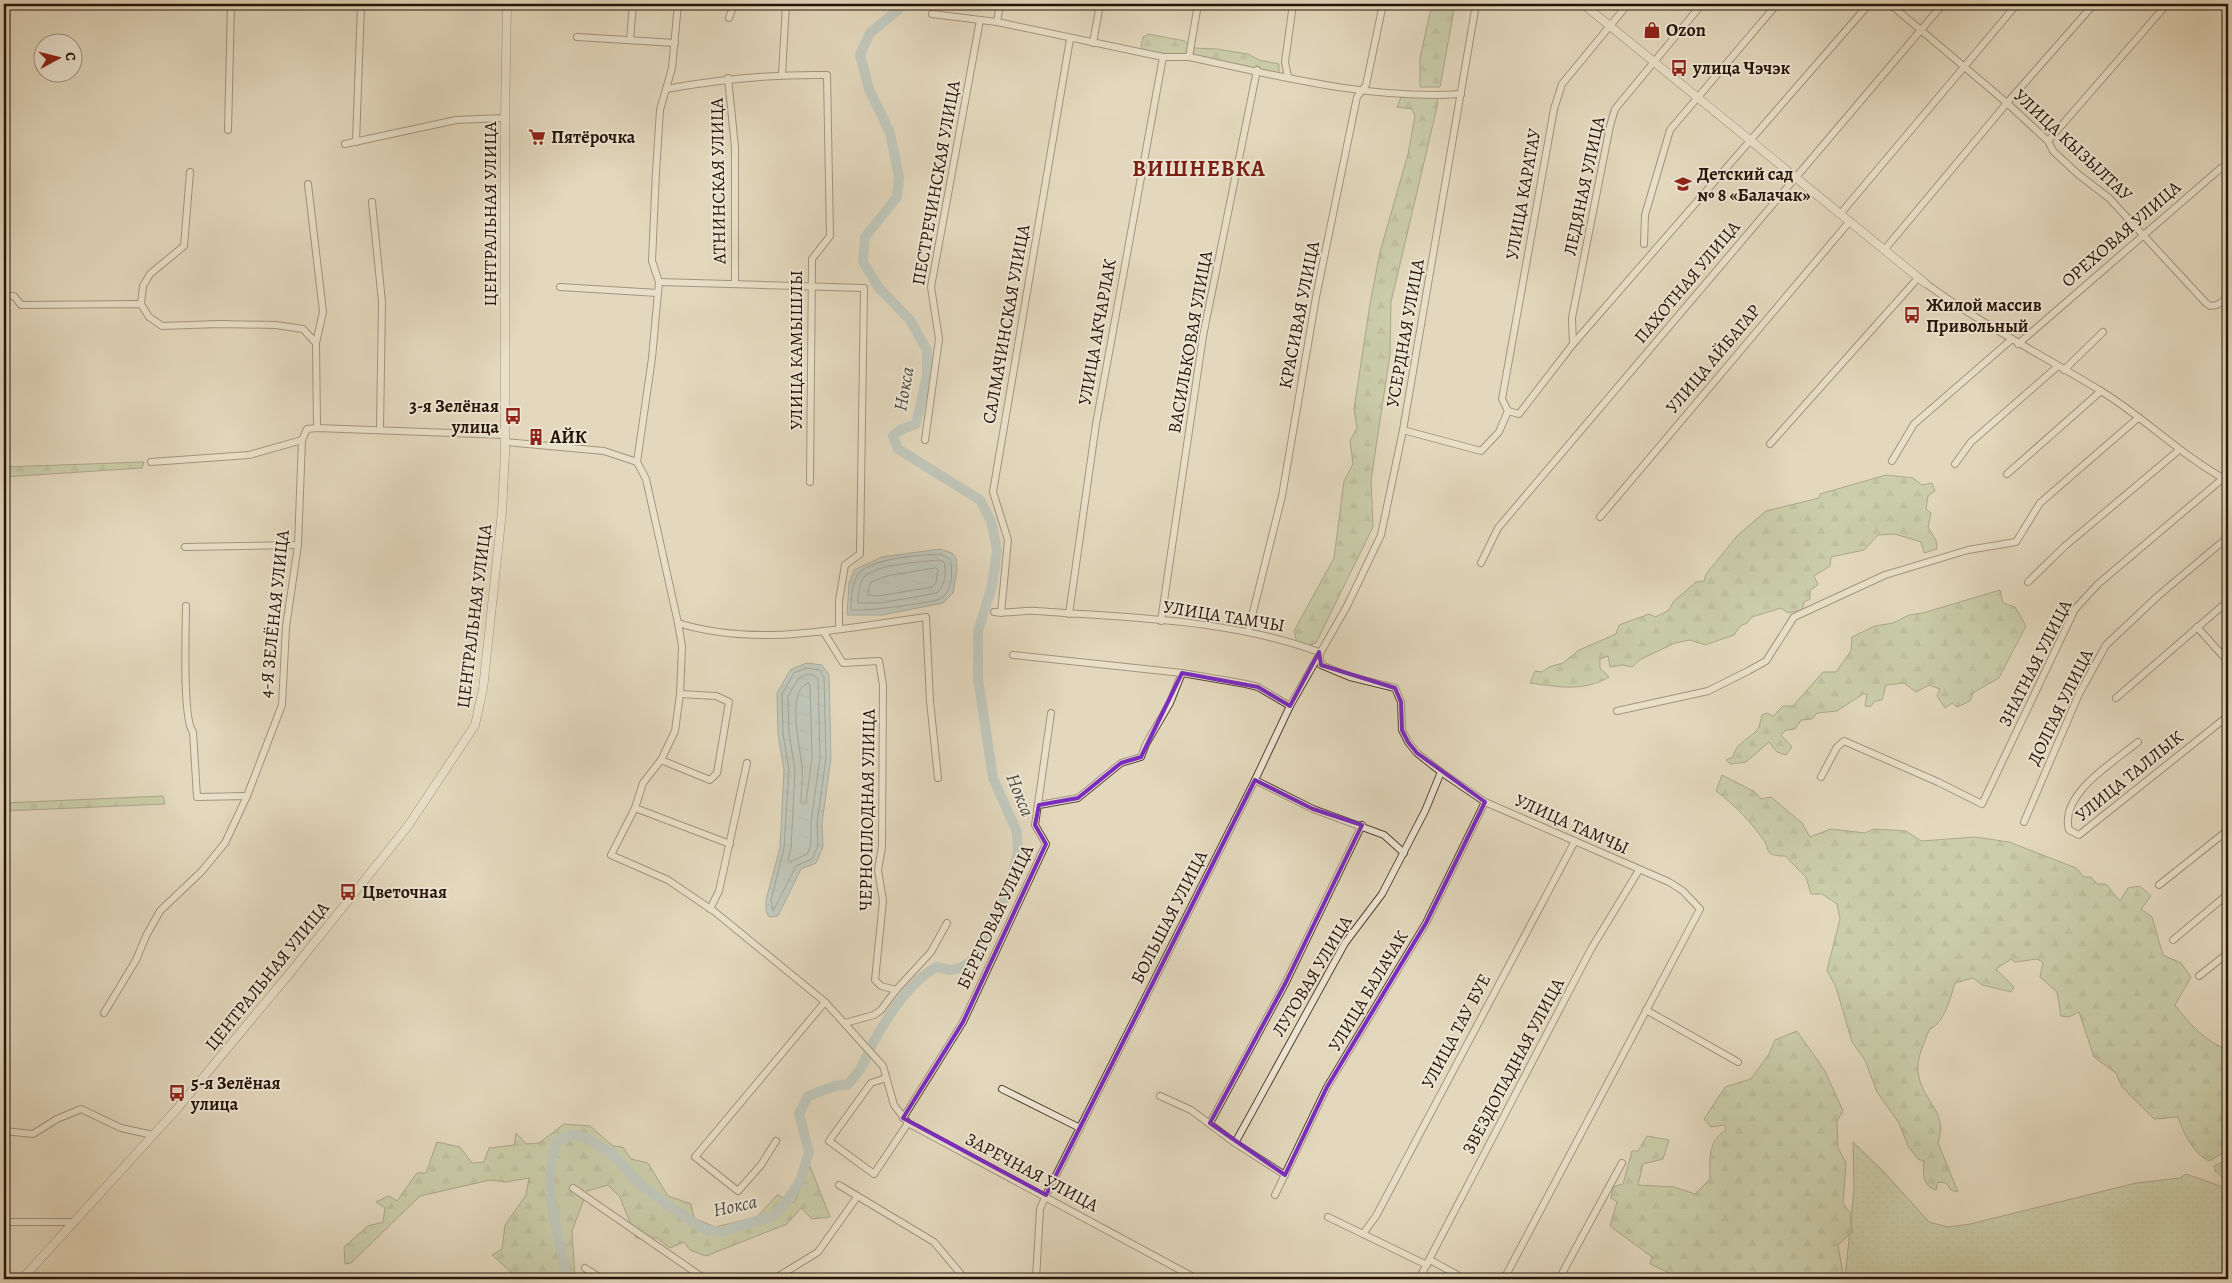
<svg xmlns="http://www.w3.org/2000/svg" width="2232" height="1283" font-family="Alegreya,serif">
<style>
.grass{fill:url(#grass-dots);stroke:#6a6a4e}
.forest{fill:url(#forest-firs);stroke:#6a6a4e}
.water{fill:url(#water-ripples);stroke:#6b7574}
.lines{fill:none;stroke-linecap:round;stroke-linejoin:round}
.shore{stroke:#606562;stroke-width:1}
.river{stroke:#9ab7bc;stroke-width:10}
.minor-casing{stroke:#544435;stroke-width:8}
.tertiary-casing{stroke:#544435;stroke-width:9}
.minor{stroke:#ede6d4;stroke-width:6}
.tertiary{stroke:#ede6d4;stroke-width:8}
.marked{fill:none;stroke:#7b2cbf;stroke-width:4;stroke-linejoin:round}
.labels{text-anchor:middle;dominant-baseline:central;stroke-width:4;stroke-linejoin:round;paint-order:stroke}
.poi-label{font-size:18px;font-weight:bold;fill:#251308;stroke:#ede6d4;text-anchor:start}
.street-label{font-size:18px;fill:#251308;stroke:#ede6d4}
.water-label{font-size:19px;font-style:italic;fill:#4e4c47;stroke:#ede6d4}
.district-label{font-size:22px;font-weight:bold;letter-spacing:1px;fill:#7a1f14;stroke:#ede6d4}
</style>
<defs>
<pattern id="grass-dots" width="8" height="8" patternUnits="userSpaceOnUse" patternTransform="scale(1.25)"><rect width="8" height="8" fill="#aec095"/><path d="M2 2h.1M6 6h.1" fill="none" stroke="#96a47f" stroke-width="1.8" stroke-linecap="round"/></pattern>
<pattern id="forest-firs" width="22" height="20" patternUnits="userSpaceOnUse" patternTransform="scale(1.25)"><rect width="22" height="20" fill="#aec095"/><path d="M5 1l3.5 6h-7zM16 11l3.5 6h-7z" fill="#96a47f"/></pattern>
<pattern id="water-ripples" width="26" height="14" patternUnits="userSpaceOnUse" patternTransform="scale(1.25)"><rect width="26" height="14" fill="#9ab7bc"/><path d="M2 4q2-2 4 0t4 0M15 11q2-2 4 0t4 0" fill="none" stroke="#859ca0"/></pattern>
</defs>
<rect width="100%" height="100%" fill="#e3d8bd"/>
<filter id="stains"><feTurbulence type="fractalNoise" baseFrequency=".004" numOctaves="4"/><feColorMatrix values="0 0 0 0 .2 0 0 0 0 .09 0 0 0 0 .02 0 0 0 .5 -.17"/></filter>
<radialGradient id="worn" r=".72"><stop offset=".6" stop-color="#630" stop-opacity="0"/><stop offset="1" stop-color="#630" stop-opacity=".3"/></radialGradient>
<path class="grass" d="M1853 1142 1885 1173 1929 1222 1948 1227 1970 1224 2136 1183 2180 1178 2186 1174 2226 1188 2228 1190V1279H1845L1854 1189Z"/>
<g class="forest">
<path d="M1432 4H1455L1440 87H1420V58Z"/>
<path d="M1148 34 1185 41 1189 45 1187 54 1181 58 1145 52 1141 46 1143 37Z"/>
<path d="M1194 48 1217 49 1248 54 1259 60 1279 64V75L1198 62 1193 54Z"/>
<path d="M1436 94 1438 103 1391 302 1390 354 1371 480 1373 527 1316 643 1306 647 1297 643 1294 631 1334 558 1344 481 1353 464 1350 441 1357 428 1354 409 1370 304 1380 252 1408 154 1415 116 1412 109 1397 107 1401 97Z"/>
<path d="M144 462 142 468 4 477V467Z"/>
<path d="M1886 475 1913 478 1922 485 1932 483 1935 491 1928 496 1926 509 1931 513 1928 527 1936 540 1937 549 1924 553 1921 542 1895 534 1878 535 1864 550 1831 557 1830 566 1814 576 1818 585 1810 590V599L1804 602 1802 610 1788 613 1781 608 1752 617 1747 623 1740 626 1734 635 1705 645 1690 640 1675 643 1641 659 1632 667 1623 665 1610 667 1608 656 1600 659V668L1609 677C1583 692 1560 687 1530 683L1535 671 1542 672 1549 667 1563 663 1579 650 1616 634 1619 625 1649 614 1655 617 1668 611 1674 601 1696 582 1704 581 1706 574 1737 536 1766 511 1819 498 1820 494Z"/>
<path d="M2000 590 2003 603 2015 607 2026 626 1999 678 1973 693 1970 701 1957 707 1952 703 1945 708 1937 696 1940 689 1929 685 1916 692 1904 683 1886 685 1882 700 1875 701 1870 707 1865 706 1867 694H1863L1837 711 1817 713 1812 719 1801 720 1795 729 1786 730 1781 735 1792 747 1786 755 1777 752 1769 742 1746 762 1730 764 1726 760 1733 757C1736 741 1752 739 1759 727 1760 723 1761 719 1762 715L1767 713 1773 716 1783 706H1793L1823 672H1836L1851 651 1852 637 1875 626 1893 623 1909 615 1923 613Z"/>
<path d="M1722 775 1755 792 1761 799 1771 797 1802 823 1810 837 1831 829 1865 833 1874 829 1906 831 1921 841 1975 837 2009 842 2076 868 2084 877H2091L2097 884H2106L2120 901 2128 888 2140 886 2151 896 2141 909 2152 917 2163 955 2181 963 2191 977 2175 1005C2188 1022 2207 1044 2228 1049V1150L2209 1161C2192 1152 2184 1134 2178 1117L2154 1119 2122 1087 2116 1073 2094 1057 2079 1012 2069 1017 2061 1016 2057 992 2040 977 2043 962 2037 959 2015 962 2011 959 1996 969 2014 987 2011 992 1982 985 1973 978 1955 983C1950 999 1945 1022 1929 1030 1925 1041 1918 1055 1918 1067 1917 1099 1950 1109 1938 1143L1958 1192 1951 1190 1946 1183 1938 1182 1936 1190C1922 1186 1923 1173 1924 1161L1918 1159 1908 1146 1899 1123 1877 1092 1865 1060 1852 1042 1836 987 1827 970 1840 919 1837 904 1822 894H1811L1806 877 1785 856C1780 856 1774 856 1770 853 1767 850 1767 846 1765 842 1753 824 1734 804 1716 791Z"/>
<path d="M163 796 165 804 4 811V803Z"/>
<path d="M1797 1031 1825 1071 1843 1111 1837 1121 1838 1148 1846 1163 1843 1203 1850 1213 1852 1232 1838 1245 1844 1279H1662L1669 1273 1650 1264 1652 1257 1610 1226 1617 1202 1611 1198 1613 1187 1623 1184 1632 1151H1638L1647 1136 1669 1140 1663 1159 1643 1164 1638 1185 1674 1187 1695 1194 1710 1179C1710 1160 1707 1141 1726 1130L1725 1125 1711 1127 1704 1119 1725 1087 1751 1079 1769 1054 1775 1040Z"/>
<path d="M564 1124 590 1126 613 1146 623 1147 631 1159 648 1163 668 1196 691 1204 694 1218 715 1227 757 1217 777 1195 794 1203 810 1166 830 1217 812 1219 801 1208 787 1224 706 1256 690 1250 684 1242 670 1248 657 1238H636L620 1197 608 1185 587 1191 572 1231 575 1279H513L512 1273 492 1255 502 1249 505 1225 526 1195 529 1178 506 1182 490 1180 420 1196 351 1263 345 1264 344 1247 368 1226 383 1222 385 1208 376 1202 389 1196 397 1201 417 1173H426L437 1142 460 1147 472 1163 484 1162 489 1148 514 1145 516 1133 526 1144 539 1143Z"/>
<path d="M2228 1159V1182L2215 1171 2214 1166Z"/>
</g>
<g class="water">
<path d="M940 549 952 553 956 558 957 570 953 593 943 603 882 615H847L849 583 854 570 882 557Z"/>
<path d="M807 663 822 665 829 675 831 758 822 823 823 847 816 863 801 869 778 916 769 917 766 911V900L780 848 784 770 778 734 777 693 791 669Z"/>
</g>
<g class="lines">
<g class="shore">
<path d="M940 554 950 559C953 572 953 591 940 599 933 603 859 612 851 610 851 600 852 579 860 572 875 558 920 555 940 554Z"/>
<path d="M939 560 944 562C947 574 945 584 937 593L880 603H858C858 595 859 582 865 576 879 564 920 562 939 560Z"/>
<path d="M936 568 938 570 936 583 932 587 879 596 867 595 871 582 887 576Z"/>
<path d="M807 668 819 670 824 677 826 758 817 823 818 846 812 859 796 866 773 911 771 900 784 848 789 770 783 734 782 694 794 673Z"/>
<path d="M809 674 815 676 818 679 820 758 811 822V845L807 854 790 862 788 859 791 848 795 770 789 733 788 696 799 678Z"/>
<path d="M808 683 810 685 812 757 806 803 803 805 801 803C801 791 803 779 802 767 801 750 785 690 808 683Z"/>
</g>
<path class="river" d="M566 1279C561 1229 539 1193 557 1141L572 1135 586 1138 612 1154 644 1188 694 1223 706 1230 720 1232 773 1216 785 1204 801 1179 809 1151 799 1114 808 1096 835 1086 848 1084C861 1072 866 1057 874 1041 889 1014 909 983 936 967L950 970 960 968 972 961 1008 892 1018 852 1017 832 993 778 978 678V631L992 586 997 550 991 521 980 500 898 449 893 436 900 430 916 424 927 375V350L910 320 879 288 863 262 865 237 897 197 899 177 890 133 869 89 860 55 870 33 905 4"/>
<g class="minor-casing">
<g id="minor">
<path d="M678 4 672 68 660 110 656 172 652 261 659 282 652 358 637 462 646 479 678 623 682 646 680 694 675 731 661 760 643 783 635 808 611 855 668 880 715 912 825 1002 883 1066 894 1105 908 1123 1197 1279"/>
<path d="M1890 4 2007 103 2048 141 2053 151 2079 175 2109 198 2205 302 2210 306 2217 305 2228 298"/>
<path d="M932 14 997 22 1163 57H1189C1278 76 1370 100 1461 94"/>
<path d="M729 18 734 4"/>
<path d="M997 22 1000 4"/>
<path d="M577 37 675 43"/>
<path d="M630 40 633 4"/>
<path d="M1093 43 1100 4"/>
<path d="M1189 57 1198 4"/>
<path d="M782 74 786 4"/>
<path d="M1288 77 1285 62 1293 4"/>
<path d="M728 78 735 147V283"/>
<path d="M666 89C721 79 771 74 827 75L830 236 812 259 810 482"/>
<path d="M228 130 231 4"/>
<path d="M2048 141 2167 4"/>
<path d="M356 142 361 4"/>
<path d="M345 144 456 120 505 118"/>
<path d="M308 184 323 312 316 343 317 428"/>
<path d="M372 202 382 302 380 429"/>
<path d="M1841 213 2017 4"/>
<path d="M1644 244 1645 215 1670 130 1777 4"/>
<path d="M1885 249 2007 103 2094 4"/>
<path d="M659 282 864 288 860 554 845 565 839 601V629"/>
<path d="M1925 283C1981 324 2042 355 2101 391 2145 418 2182 456 2228 481"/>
<path d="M560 287 658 293"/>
<path d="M4 296H14L21 305 141 304 149 317 162 326 219 324 276 325 303 329 316 343"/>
<path d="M141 304 143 286 150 274 184 246 190 172"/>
<path d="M1573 344 1572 318 1610 126 1615 109 1702 4"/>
<path d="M2018 344 2221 168"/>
<path d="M2064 370 2103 332"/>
<path d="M1508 411 1519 414 1573 344 1869 4"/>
<path d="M1508 411 1502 399 1554 109 1562 84 1628 4"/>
<path d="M1403 430 1481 451 1499 432 1508 411"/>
<path d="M302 440 307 429 317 428 505 435"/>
<path d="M925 440 939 339 931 287 980 20"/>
<path d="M505 442 604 451 637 462"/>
<path d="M1770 444 1918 278"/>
<path d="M1892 461 1914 424 2012 339"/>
<path d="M1955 464 1971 442 2058 366"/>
<path d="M2007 474 2101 391"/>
<path d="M1600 517 1850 221"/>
<path d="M185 547 298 545"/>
<path d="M1481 563 1498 528 1943 4"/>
<path d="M2028 582 2065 546 2179 450"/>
<path d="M186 606C186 628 182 719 193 732L197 797 247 796"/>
<path d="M994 612C1008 614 1022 610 1036 611 1130 618 1230 619 1319 652L1321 665 1350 677 1395 688 1401 702 1402 730 1408 742 1417 753 1441 772 1485 802 1669 882 1683 891 1700 909 1504 1279"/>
<path d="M1001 613 1008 540 993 492 1070 39"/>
<path d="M1069 614 1096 424 1163 57"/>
<path d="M1161 621 1203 336 1257 70"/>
<path d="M678 623C757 648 845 628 926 617L930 701 938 778"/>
<path d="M2197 627 2224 657 2228 658"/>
<path d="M823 631 843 663 879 661 883 685 882 847 878 870 883 901 875 980 881 986 896 990"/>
<path d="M1248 632 1282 496 1316 297 1357 97 1366 85 1383 4"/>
<path d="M1013 655 1182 673 1246 684 1258 687 1290 706"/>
<path d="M2116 698 2228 601"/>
<path d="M1617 711 1708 691 1748 671 1766 661 1794 617 1885 575 1968 550 2016 542 2040 503 2138 418"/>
<path d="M2138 742C2114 762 2059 794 2069 830L2079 835 2228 716"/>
<path d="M661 760 710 780 717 773 729 702 716 696 680 694"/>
<path d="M1821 777 1837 747 1844 741 1938 782 1982 804 2075 609 2098 584 2228 474"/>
<path d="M1255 780 1313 809 1384 835 1404 853"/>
<path d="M1039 805 1078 798 1121 763 1141 757 1146 744 1170 703 1182 673"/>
<path d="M635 808 730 844"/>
<path d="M2024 822 2079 694 2106 645 2158 596 2228 537"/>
<path d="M2159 885 2228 830"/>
<path d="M710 909 719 891 747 763"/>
<path d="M2173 940 2228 894"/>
<path d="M2199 976 2228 953"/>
<path d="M1646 1010 1738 1062"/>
<path d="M104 1013 136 960 146 936 160 911 202 871 225 843 247 796 282 705 286 627 298 545 302 440 249 455 151 462"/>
<path d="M845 1023 874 1015 881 1010 896 990 931 952 947 923"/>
<path d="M886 1078 871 1083 829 1141 874 1174 908 1123"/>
<path d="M1002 1089 1080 1128"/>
<path d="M1160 1096 1191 1110 1235 1143 1285 1175"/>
<path d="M903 1118 963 1022 1046 844 1035 825 1051 713"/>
<path d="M1210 1123 1285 984 1362 825"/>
<path d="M4 1131 33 1134 57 1119 81 1109 121 1128 153 1135"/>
<path d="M776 1141 761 1165 738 1191 695 1157 825 1002"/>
<path d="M1235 1143 1345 943 1382 894 1425 811 1441 772"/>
<path d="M839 1185 934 1242 965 1279H969"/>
<path d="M573 1188 705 1279"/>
<path d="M1275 1195 1327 1087 1426 923 1485 802"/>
<path d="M1328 1217 1427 1265"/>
<path d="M4 1222H75"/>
<path d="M1363 1234 1376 1216 1575 841"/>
<path d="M1430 1260 1465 1279"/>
<path d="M585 1268 602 1279"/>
<path d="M774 1279 818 1252 857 1197"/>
<path d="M1036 1279 1040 1209 1046 1195 1255 780 1290 706 1347 606 1381 535 1403 430 1476 4"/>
<path d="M1419 1279 1591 949 1639 870"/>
<path d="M1559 1279 1622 1163"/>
</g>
</g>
<g class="tertiary-casing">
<g id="tertiary">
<path d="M1583 4 1925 283"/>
<path d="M22 1279 176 1110 290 973 408 826 475 725 483 689 502 512 505 453V118L507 4"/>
</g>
</g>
<use href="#minor" class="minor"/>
<use href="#tertiary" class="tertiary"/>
</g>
<path d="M0 0H2232V1283H0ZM1319 652 1321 665 1395 688 1401 702 1402 730 1408 742 1417 753 1485 802 1426 923 1327 1087 1285 1175 1210 1123 1285 984 1362 825 1313 809 1255 780 1046 1195 903 1118 963 1022 1046 844 1035 825 1039 805 1078 798 1121 763 1141 757 1182 673 1258 687 1290 706Z" fill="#e3d8bd" fill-opacity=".55" fill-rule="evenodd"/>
<path class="marked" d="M1319 652 1321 665 1395 688 1401 702 1402 730 1408 742 1417 753 1485 802 1426 923 1327 1087 1285 1175 1210 1123 1285 984 1362 825 1313 809 1255 780 1046 1195 903 1118 963 1022 1046 844 1035 825 1039 805 1078 798 1121 763 1141 757 1182 673 1258 687 1290 706Z"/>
<defs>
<g id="shop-bare" transform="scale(1.35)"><path d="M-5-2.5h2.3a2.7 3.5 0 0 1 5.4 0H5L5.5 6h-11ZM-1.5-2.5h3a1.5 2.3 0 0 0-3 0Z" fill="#8f2418" stroke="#ede6d4" stroke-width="2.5" paint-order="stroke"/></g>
<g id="bus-bare" transform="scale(1.35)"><path d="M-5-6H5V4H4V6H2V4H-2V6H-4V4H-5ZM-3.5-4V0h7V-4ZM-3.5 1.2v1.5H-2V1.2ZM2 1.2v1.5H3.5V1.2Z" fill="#8f2418" stroke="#ede6d4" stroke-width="2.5" paint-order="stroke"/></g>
<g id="supermarket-bare" transform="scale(1.35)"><path d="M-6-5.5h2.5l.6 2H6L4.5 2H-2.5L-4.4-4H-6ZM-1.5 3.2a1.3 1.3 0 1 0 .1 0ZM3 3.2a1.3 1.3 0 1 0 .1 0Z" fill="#8f2418" stroke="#ede6d4" stroke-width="2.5" paint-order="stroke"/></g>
<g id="school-bare" transform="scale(1.35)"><path d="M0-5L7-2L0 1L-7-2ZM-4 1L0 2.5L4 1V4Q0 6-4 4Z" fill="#8f2418" stroke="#ede6d4" stroke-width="2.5" paint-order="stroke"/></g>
<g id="building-bare" transform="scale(1.35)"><path d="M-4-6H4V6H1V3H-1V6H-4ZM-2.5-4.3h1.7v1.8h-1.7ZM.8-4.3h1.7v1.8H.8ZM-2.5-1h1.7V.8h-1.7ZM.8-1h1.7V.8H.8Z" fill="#8f2418" stroke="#ede6d4" stroke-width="2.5" paint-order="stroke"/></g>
</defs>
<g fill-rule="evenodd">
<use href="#shop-bare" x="1652" y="30"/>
<use href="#bus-bare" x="1679" y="68"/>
<use href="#supermarket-bare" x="537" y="137"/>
<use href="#school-bare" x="1683" y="184"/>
<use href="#bus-bare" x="1912" y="315"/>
<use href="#bus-bare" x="513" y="416"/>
<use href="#building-bare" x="536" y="437"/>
<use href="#bus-bare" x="348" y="892"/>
<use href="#bus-bare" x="177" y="1093"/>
</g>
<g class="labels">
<g class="poi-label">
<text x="1666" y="30">Ozon</text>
<text x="1693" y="68">улица Чэчэк</text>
<text x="551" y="137">Пятёрочка</text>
<text x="1697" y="174">Детский сад<tspan x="1697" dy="21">№ 8 «Балачак»</tspan></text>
<text x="1926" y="305">Жилой массив<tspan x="1926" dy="21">Привольный</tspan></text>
<text x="499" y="406" text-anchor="end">3-я Зелёная<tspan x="499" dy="21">улица</tspan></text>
<text x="550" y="437">АЙК</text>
<text x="362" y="892">Цветочная</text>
<text x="191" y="1083">5-я Зелёная<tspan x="191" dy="21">улица</tspan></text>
</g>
<g class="street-label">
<text transform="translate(2073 145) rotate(43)">УЛИЦА КЫЗЫЛТАУ</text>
<text transform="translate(718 181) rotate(-91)">АТНИНСКАЯ УЛИЦА</text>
<text transform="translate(936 183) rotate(-80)">ПЕСТРЕЧИНСКАЯ УЛИЦА</text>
<text transform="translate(1584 186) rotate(-78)">ЛЕДЯНАЯ УЛИЦА</text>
<text transform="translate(1523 194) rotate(-80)">УЛИЦА КАРАТАУ</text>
<text transform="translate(490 214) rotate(-90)">ЦЕНТРАЛЬНАЯ УЛИЦА</text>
<text transform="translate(2121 234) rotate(-41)">ОРЕХОВАЯ УЛИЦА</text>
<text transform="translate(1687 282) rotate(-50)">ПАХОТНАЯ УЛИЦА</text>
<text transform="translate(1299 315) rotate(-79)">КРАСИВАЯ УЛИЦА</text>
<text transform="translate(1006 324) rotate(-80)">САЛМАЧИНСКАЯ УЛИЦА</text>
<text transform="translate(1097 332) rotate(-80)">УЛИЦА АКЧАРЛАК</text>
<text transform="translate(1405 333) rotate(-80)">УСЕРДНАЯ УЛИЦА</text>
<text transform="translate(1190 342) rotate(-80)">ВАСИЛЬКОВАЯ УЛИЦА</text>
<text transform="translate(796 350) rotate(-90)">УЛИЦА КАМЫШЛЫ</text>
<text transform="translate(1713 359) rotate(-50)">УЛИЦА АЙБАГАР</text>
<text transform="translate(274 614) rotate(-84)">4-Я ЗЕЛЁНАЯ УЛИЦА</text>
<text transform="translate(474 616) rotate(-83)">ЦЕНТРАЛЬНАЯ УЛИЦА</text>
<text transform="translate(1224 616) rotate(9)">УЛИЦА ТАМЧЫ</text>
<text transform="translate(2035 663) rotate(-63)">ЗНАТНАЯ УЛИЦА</text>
<text transform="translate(2060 707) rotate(-64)">ДОЛГАЯ УЛИЦА</text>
<text transform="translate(2129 776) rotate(-39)">УЛИЦА ТАЛЛЫК</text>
<text transform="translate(867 810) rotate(-89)">ЧЕРНОПЛОДНАЯ УЛИЦА</text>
<text transform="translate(1572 824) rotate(24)">УЛИЦА ТАМЧЫ</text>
<text transform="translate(995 917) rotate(-65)">БЕРЕГОВАЯ УЛИЦА</text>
<text transform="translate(1169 917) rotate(-63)">БОЛЬШАЯ УЛИЦА</text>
<text transform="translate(267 976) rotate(-51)">ЦЕНТРАЛЬНАЯ УЛИЦА</text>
<text transform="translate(1312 976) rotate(-59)">ЛУГОВАЯ УЛИЦА</text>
<text transform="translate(1368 991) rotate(-59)">УЛИЦА БАЛАЧАК</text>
<text transform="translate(1456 1031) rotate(-62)">УЛИЦА ТАУ БУЕ</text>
<text transform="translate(1513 1066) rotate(-62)">ЗВЕЗДОПАДНАЯ УЛИЦА</text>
<text transform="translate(1032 1172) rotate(28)">ЗАРЕЧНАЯ УЛИЦА</text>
</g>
<g class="water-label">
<text transform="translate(904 389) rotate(-80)">Нокса</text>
<text transform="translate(1020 795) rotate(68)">Нокса</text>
<text transform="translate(735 1206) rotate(-12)">Нокса</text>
</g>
<g class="district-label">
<text x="1199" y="169">ВИШНЕВКА</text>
</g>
</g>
<rect width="2232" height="1283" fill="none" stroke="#e3d8bd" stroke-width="20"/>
<rect x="5" y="5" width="2222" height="1273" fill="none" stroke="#251308" stroke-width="2.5"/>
<rect x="10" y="10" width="2212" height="1263" fill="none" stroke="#251308"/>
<g transform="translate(58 58) rotate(83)"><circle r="24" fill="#ede6d4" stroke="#9d9282"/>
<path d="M0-4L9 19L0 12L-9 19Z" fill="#8f2418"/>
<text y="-8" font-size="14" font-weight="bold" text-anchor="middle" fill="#251308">С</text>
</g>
<rect width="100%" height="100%" filter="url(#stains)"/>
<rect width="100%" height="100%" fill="url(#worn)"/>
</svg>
